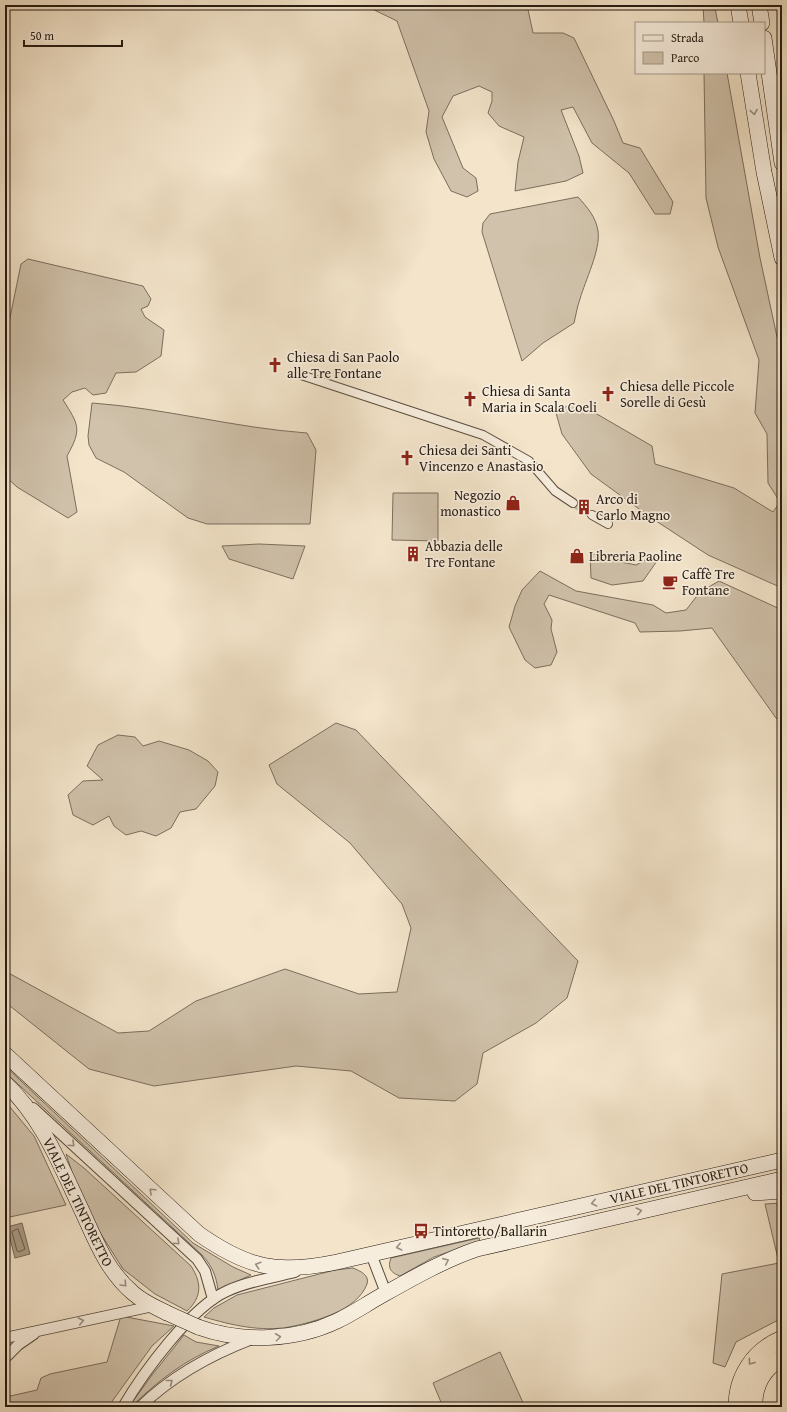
<svg xmlns="http://www.w3.org/2000/svg" width="787" height="1412" font-family="'Gentium Book Plus',serif">
<style>
.green{fill:#d0c2ab;stroke:#7b6e5e}
.water{fill:#ada08b;stroke:#776b5a}
.lines{fill:none;stroke-linecap:round;stroke-linejoin:round}
.shore{stroke:#6a5e4e;stroke-width:1}
.pedestrian-tunnel{stroke:#cabca5;stroke-width:8;stroke-dasharray:8 4;stroke-linecap:butt}
.pedestrian-casing{stroke:#594d3f;stroke-width:10}
.minor-casing{stroke:#594d3f;stroke-width:12}
.secondary-casing{stroke:#261b11;stroke-width:16}
.trunk-casing{stroke:#261b11;stroke-width:18}
.pedestrian{stroke:#f7eddd;stroke-width:8}
.minor{stroke:#f7eddd;stroke-width:10}
.secondary{stroke:#f7eddd;stroke-width:15}
.trunk{stroke:#f3e4ca;stroke-width:17}
.secondary-bridge-casing{stroke:#261b11;stroke-width:16;stroke-linecap:butt}
.secondary-bridge{stroke:#f7eddd;stroke-width:15}
.oneway{stroke:#998e81}
.oneway2{stroke:#978a77}
.labels{text-anchor:middle;dominant-baseline:central;stroke-width:3.5;stroke-linejoin:round;paint-order:stroke}
.poi-label{font-size:14px;fill:#261b11;stroke:#f7eddd;text-anchor:start}
.street-label{font-size:14px;fill:#261b11;stroke:#f7eddd}
</style>
<rect width="100%" height="100%" fill="#f3e4ca"/>
<filter id="stains"><feTurbulence type="fractalNoise" baseFrequency=".005" numOctaves="4"/><feColorMatrix values="0 0 0 0 .2 0 0 0 0 .09 0 0 0 0 .02 0 0 0 .5 -.17"/></filter>
<radialGradient id="worn" r=".72"><stop offset=".6" stop-color="#630" stop-opacity="0"/><stop offset="1" stop-color="#630" stop-opacity=".3"/></radialGradient>
<g class="green">
<path d="M364 5H527L533 33H563L574 38 614 121 623 143 640 148 673 202 670 214H655L629 173 592 143 573 107 561 110 579 156 583 173 566 181 515 191 518 162 524 137 499 126 488 113 492 101V92L479 86 453 96 442 117 463 168 476 178 478 191 467 197 451 191 434 159 426 132 429 111 397 21Z"/>
<path d="M703 5H712L715 8 718 23H704Z"/>
<path d="M704 73H727L760 258 782 360V588L708 555 650 517 591 474 562 434 556 413 570 404 590 410 652 446 655 464 734 488 773 512 780 502 768 483 767 434 755 413 759 360 718 247 706 198Z"/>
<path d="M578 197C587 207 596 217 598 231 601 249 585 281 580 299 577 307 576 315 574 323L543 343 522 361 482 232 483 223 490 214Z"/>
<path d="M28 259 143 286 151 299 148 306 141 309 145 317 164 330 161 356 136 372 116 373 106 393 93 395 85 388 72 392 63 400C79 425 82 429 67 456L77 512 68 518 17 487 5 476V342L21 264Z"/>
<path d="M92 403C164 408 235 428 307 433L316 450 310 524H207L188 518 124 472 96 458 89 445 88 436Z"/>
<path d="M393 493H438V541L392 540Z"/>
<path d="M259 544 305 546 293 579 229 559 222 546Z"/>
<path d="M590 552 601 558 636 565 656 554 657 561 643 581 612 585 591 578Z"/>
<path d="M540 571 576 591 653 605 666 613 686 610 700 592 719 581 782 610V723L776 718 712 628 680 631 640 632 635 623 549 595 544 604 552 620 551 629 557 652 551 665 535 668 525 660 509 627 515 606 522 590Z"/>
<path d="M336 723 356 730 578 961 567 998 536 1023 483 1053 477 1084 455 1101 399 1098 351 1071 296 1066 154 1086 89 1069 5 1002V971L118 1033 149 1031 196 1001 285 969 359 994 397 992 411 928 402 904 350 843 277 784 269 765Z"/>
<path d="M118 735 135 737 143 746 159 741 189 750 208 761 218 772 215 786 196 809 180 812 171 828 156 836 141 831 126 835 114 826 109 816 93 825 73 815 68 795 83 781 103 780 87 766 98 745Z"/>
<path d="M5 1066 193 1243 233 1267 251 1275 218 1290C216 1275 212 1266 202 1255L5 1072Z"/>
<path d="M5 1101 34 1136 66 1205 5 1218Z"/>
<path d="M66 1154 84 1168 191 1266C202 1283 202 1297 187 1311L155 1294 123 1269 94 1223 75 1181Z"/>
<path d="M782 1203V1318L736 1342 725 1367 713 1363 722 1274 779 1263 765 1204Z"/>
<path d="M479 1238 480 1241 434 1257 400 1276C391 1273 387 1268 391 1258Z"/>
<path d="M353 1268C360 1271 370 1275 367 1284 357 1311 314 1322 289 1327 261 1332 231 1325 204 1317L214 1308 237 1295 335 1270Z"/>
<path d="M121 1316 174 1326 152 1346 108 1407H8L6 1397 37 1390 41 1378 50 1374 107 1362Z"/>
<path d="M184 1335 196 1342 219 1346C185 1360 159 1380 133 1405L131 1404 152 1375Z"/>
<path d="M500 1352 525 1407H443L433 1383Z"/>
</g>
<path class="water" d="M22 1223 30 1254 15 1258 7 1227Z"/>
<g class="lines">
<path class="shore" d="M18 1229 25 1249 19 1252 17 1251 12 1232Z"/>
<path class="pedestrian-tunnel" d="M573 503 592 515"/>
<g class="pedestrian-casing">
<g id="pedestrian">
<path d="M298 374 483 435 529 461 555 491 573 503"/>
<path d="M592 515 608 524"/>
</g>
</g>
<g class="minor-casing">
<g id="minor">
<path d="M33 1108 197 1259 205 1271 213 1299"/>
<path d="M371 1254 386 1293"/>
<path d="M5 1338 153 1306"/>
<path d="M5 1358 18 1345 34 1334"/>
<path d="M123 1407C143 1373 191 1307 227 1291 248 1281 272 1278 295 1272"/>
<path d="M140 1407C172 1376 210 1355 252 1339"/>
</g>
</g>
<g class="secondary-casing">
<g id="secondary">
<path d="M738 5 741 23"/>
<path d="M759 5 762 23"/>
<path d="M764 38 782 163"/>
<path d="M748 73 764 172 782 258"/>
<path d="M5 1054 199 1234C249 1269 278 1274 337 1262L782 1160"/>
<path d="M5 1083C43 1119 61 1167 83 1213 96 1242 108 1272 133 1293 143 1302 155 1307 167 1313"/>
<path d="M755 1193 782 1191"/>
<path d="M198 1327C242 1343 295 1341 337 1321 352 1314 365 1305 379 1297 411 1279 442 1261 477 1249L782 1179"/>
</g>
</g>
<g class="trunk-casing">
<g id="trunk">
<path d="M737 1407C737 1376 754 1351 782 1339"/>
<path d="M754 1407C753 1386 763 1367 782 1358"/>
</g>
</g>
<use href="#pedestrian" class="pedestrian"/>
<use href="#minor" class="minor"/>
<use href="#secondary" class="secondary"/>
<use href="#trunk" class="trunk"/>
<g class="secondary-bridge-casing">
<path id="secondary-bridge" d="M167 1313 198 1327"/>
</g>
<use href="#secondary-bridge" class="secondary-bridge"/>
</g>
<defs><path id="oneway-chevron" d="M-2-3.5L2.5 0L-2 3.5" fill="none" stroke-width="1.6" stroke-linecap="round" stroke-linejoin="round"/></defs>
<g class="oneway">
<use href="#oneway-chevron" transform="translate(754 112) rotate(81)"/>
<use href="#oneway-chevron" transform="translate(72 1144) rotate(43)"/>
<use href="#oneway-chevron" transform="translate(152 1191) rotate(-137)"/>
<use href="#oneway-chevron" transform="translate(594 1203) rotate(167)"/>
<use href="#oneway-chevron" transform="translate(639 1211) rotate(-13)"/>
<use href="#oneway-chevron" transform="translate(177 1242) rotate(43)"/>
<use href="#oneway-chevron" transform="translate(399 1247) rotate(167)"/>
<use href="#oneway-chevron" transform="translate(446 1261) rotate(-24)"/>
<use href="#oneway-chevron" transform="translate(258 1265) rotate(-162)"/>
<use href="#oneway-chevron" transform="translate(124 1284) rotate(47)"/>
<use href="#oneway-chevron" transform="translate(81 1321) rotate(-12)"/>
<use href="#oneway-chevron" transform="translate(278 1337) rotate(-7)"/>
<use href="#oneway-chevron" transform="translate(170 1382) rotate(-38)"/>
</g>
<use class="oneway2" href="#oneway-chevron" transform="translate(751 1362) rotate(126)"/>
<defs>
<g id="church-bare" transform="scale(1.2)"><path d="M-1.2-6h2.4v3.5h3.3v2.4h-3.3V6h-2.4V-.1h-3.3v-2.4h3.3Z" fill="#8f2418" stroke="#f7eddd" stroke-width="2.5" paint-order="stroke"/></g>
<g id="shop-bare" transform="scale(1.2)"><path d="M-5-2.5h2.3a2.7 3.5 0 0 1 5.4 0H5L5.5 6h-11ZM-1.5-2.5h3a1.5 2.3 0 0 0-3 0Z" fill="#8f2418" stroke="#f7eddd" stroke-width="2.5" paint-order="stroke"/></g>
<g id="building-bare" transform="scale(1.2)"><path d="M-4-6H4V6H1V3H-1V6H-4ZM-2.5-4.3h1.7v1.8h-1.7ZM.8-4.3h1.7v1.8H.8ZM-2.5-1h1.7V.8h-1.7ZM.8-1h1.7V.8H.8Z" fill="#8f2418" stroke="#f7eddd" stroke-width="2.5" paint-order="stroke"/></g>
<g id="cafe-bare" transform="scale(1.2)"><path d="M-5.5-4.5H6V0H3Q3 3.5 0 3.5H-2.5Q-5.5 3.5-5.5 0ZM3-3.2v2h1.7v-2ZM-6 4.5H4V6H-6Z" fill="#8f2418" stroke="#f7eddd" stroke-width="2.5" paint-order="stroke"/></g>
<g id="bus-bare" transform="scale(1.2)"><path d="M-5-6H5V4H4V6H2V4H-2V6H-4V4H-5ZM-3.5-4V0h7V-4ZM-3.5 1.2v1.5H-2V1.2ZM2 1.2v1.5H3.5V1.2Z" fill="#8f2418" stroke="#f7eddd" stroke-width="2.5" paint-order="stroke"/></g>
</defs>
<g fill-rule="evenodd">
<use href="#church-bare" x="275" y="365"/>
<use href="#church-bare" x="608" y="394"/>
<use href="#church-bare" x="470" y="399"/>
<use href="#church-bare" x="407" y="458"/>
<use href="#shop-bare" x="513" y="503"/>
<use href="#building-bare" x="584" y="507"/>
<use href="#building-bare" x="413" y="554"/>
<use href="#shop-bare" x="577" y="556"/>
<use href="#cafe-bare" x="670" y="582"/>
<use href="#bus-bare" x="421" y="1231"/>
</g>
<g class="labels">
<g class="poi-label">
<text x="287" y="357">Chiesa di San Paolo<tspan x="287" dy="16">alle Tre Fontane</tspan></text>
<text x="620" y="386">Chiesa delle Piccole<tspan x="620" dy="16">Sorelle di Gesù</tspan></text>
<text x="482" y="391">Chiesa di Santa<tspan x="482" dy="16">Maria in Scala Coeli</tspan></text>
<text x="419" y="450">Chiesa dei Santi<tspan x="419" dy="16">Vincenzo e Anastasio</tspan></text>
<text x="501" y="495" text-anchor="end">Negozio<tspan x="501" dy="16">monastico</tspan></text>
<text x="596" y="499">Arco di<tspan x="596" dy="16">Carlo Magno</tspan></text>
<text x="425" y="546">Abbazia delle<tspan x="425" dy="16">Tre Fontane</tspan></text>
<text x="589" y="556">Libreria Paoline</text>
<text x="682" y="574">Caffè Tre<tspan x="682" dy="16">Fontane</tspan></text>
<text x="433" y="1231">Tintoretto/Ballarin</text>
</g>
<g class="street-label">
<text transform="translate(679 1183) rotate(-13)">VIALE DEL TINTORETTO</text>
<text transform="translate(78 1202) rotate(64)">VIALE DEL TINTORETTO</text>
</g>
</g>
<rect width="787" height="1412" fill="none" stroke="#f3e4ca" stroke-width="20"/>
<rect x="6" y="6" width="775" height="1400" fill="none" stroke="#261b11" stroke-width="2"/>
<rect x="10" y="10" width="767" height="1392" fill="none" stroke="#261b11"/>
<rect x="635" y="22" width="130" height="52" fill="#f7eddd" stroke="#a3998b"/>
<rect x="643" y="35" width="20" height="6" fill="#f7eddd" stroke="#a3998b"/>
<text x="671" y="42" font-size="12" fill="#261b11">Strada</text>
<rect x="643" y="52" width="20" height="12" fill="#d0c2ab" stroke="#a3998b"/>
<text x="671" y="62" font-size="12" fill="#261b11">Parco</text>
<path d="M24 40v6h98v-6" fill="none" stroke="#261b11" stroke-width="2"/>
<text x="30" y="40" font-size="12" fill="#261b11" stroke="#f7eddd" stroke-width="3" paint-order="stroke">50 m</text>
<rect width="100%" height="100%" filter="url(#stains)"/>
<rect width="100%" height="100%" fill="url(#worn)"/>
</svg>
